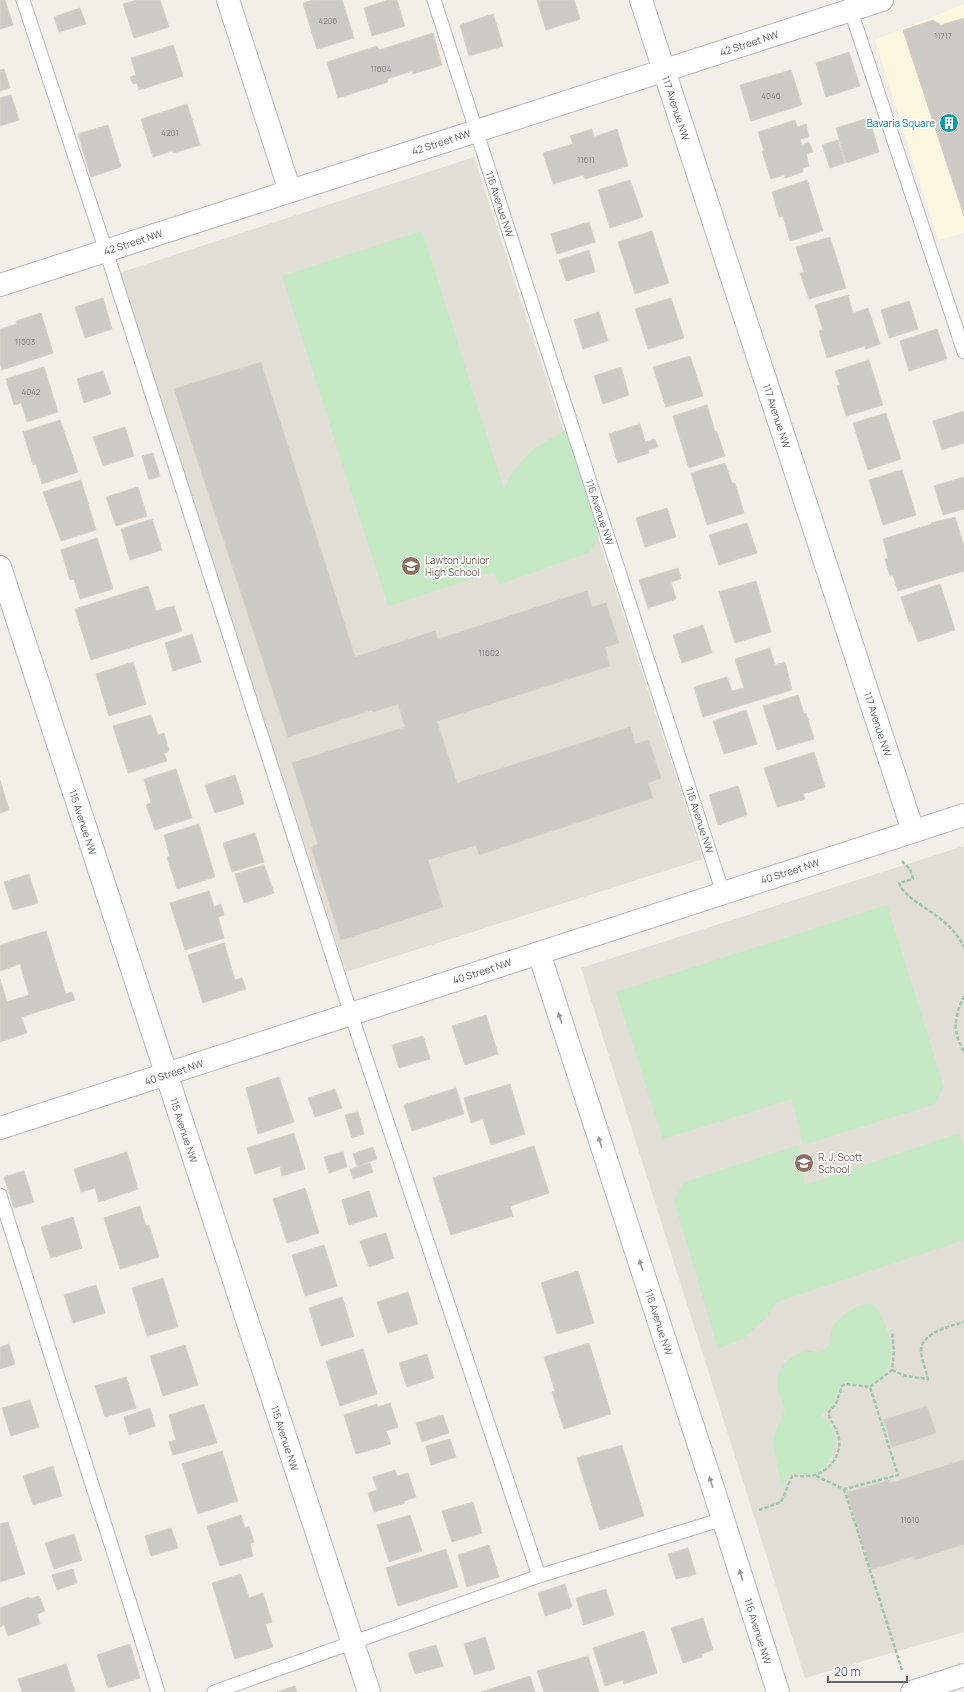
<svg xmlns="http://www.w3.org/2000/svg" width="964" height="1692" font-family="Manrope,sans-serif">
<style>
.commercial{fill:#fef7e0}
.education{fill:#e1ded6}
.park{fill:#c5e8c5}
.building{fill:#cccac5;stroke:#d6d1c6}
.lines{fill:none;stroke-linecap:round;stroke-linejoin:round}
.service-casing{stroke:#b5b8bc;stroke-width:15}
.minor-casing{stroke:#b5b8bc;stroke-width:24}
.tertiary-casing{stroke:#b5b8bc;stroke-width:24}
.path{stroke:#9cc7a9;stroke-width:2.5;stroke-dasharray:4 2;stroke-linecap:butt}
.service{stroke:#fff;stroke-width:13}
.minor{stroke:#fff;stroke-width:22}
.tertiary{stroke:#fff;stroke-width:22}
.oneway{fill:#979a9d}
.labels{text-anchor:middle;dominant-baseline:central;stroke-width:3.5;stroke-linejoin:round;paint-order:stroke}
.number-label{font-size:8px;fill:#7a7d7f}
.street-label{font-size:10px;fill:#5f6368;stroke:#fff}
.culture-label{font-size:10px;fill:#0d838f;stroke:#fff;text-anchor:end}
.education-label{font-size:10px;fill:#785e54;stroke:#fff;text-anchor:start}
</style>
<rect width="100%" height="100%" fill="#f1efe8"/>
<path class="commercial" d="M964 4V233L938 240 875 40Z"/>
<g class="education">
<path d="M474 157 703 859 346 972 119 273Z"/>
<path d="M964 846V1632L805 1678 581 968Z"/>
</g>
<g class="park">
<path d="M422 231 504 489 511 474 532 450 567 429 601 531 590 552 498 585 494 572 388 606 282 276Z"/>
<path d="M887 905 944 1087 935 1104 803 1145 792 1099 663 1139 616 992Z"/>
<path d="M959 1133 964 1147V1240L777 1302 766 1318 744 1338 718 1349 674 1200 684 1182 799 1145 805 1185Z"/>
<path d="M873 1304C890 1323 903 1370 872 1383 862 1387 852 1380 841 1383L835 1402 822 1415V1417C838 1427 838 1448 827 1463 826 1465 824 1469 822 1470 812 1477 799 1472 788 1474L785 1483 781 1484 773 1443 776 1431 785 1411C784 1403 780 1397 778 1390 774 1371 789 1353 808 1351 812 1351 816 1352 820 1353 837 1341 827 1340 833 1327 836 1319 855 1306 863 1305 866 1304 870 1304 873 1304Z"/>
</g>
<g class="building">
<path d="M0 0H5L13 25 0 29Z"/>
<path d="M137 0H160L169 27 134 38 123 4Z"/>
<path d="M313 0H342L354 38 317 49 303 3Z"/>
<path d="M388 0H397L405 26 372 36 364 8Z"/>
<path d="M537 0H574L580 19 546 30Z"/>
<path d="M80 8 86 24 59 32 54 17Z"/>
<path d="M493 14 503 46 469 56 460 25Z"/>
<path d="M964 18V216L903 30 933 20 941 25Z"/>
<path d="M433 33 442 65 413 74 412 71 387 79 388 82 338 98 327 62 377 46 379 50Z"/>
<path d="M173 45 183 76 139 90 137 83 133 84 130 77 136 75 131 58Z"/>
<path d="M849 52 860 86 826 97 816 63Z"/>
<path d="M4 69 10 88 0 91V70Z"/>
<path d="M791 70 802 105 751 121 740 85Z"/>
<path d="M11 95 19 120 0 126V98Z"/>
<path d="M187 104 200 145 173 153 172 151 153 157 141 119Z"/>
<path d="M869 118 879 152 846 163 836 128Z"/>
<path d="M795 120 797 127 806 124 809 137 800 139 802 145 809 142 813 152 806 154 809 166 802 168 803 172 785 178 784 175 771 179 762 151 764 150 758 132Z"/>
<path d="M108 125 121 167 91 177 78 134Z"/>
<path d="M592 129 594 137 617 129 628 166 585 179 583 175 553 184 543 153 573 144 570 136Z"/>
<path d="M838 140 845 163 830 168 822 145Z"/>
<path d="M630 180 643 217 610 228 598 190Z"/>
<path d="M807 180 823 231 790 241 783 216 779 217 772 192Z"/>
<path d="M589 222 595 242 557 254 551 234Z"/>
<path d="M652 231 669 283 635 294 618 242Z"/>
<path d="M830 237 846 288 809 299 800 273 804 272 796 247Z"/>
<path d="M589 250 595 272 566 281 559 260Z"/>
<path d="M848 295 853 313 868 308 880 344 866 349 865 346 827 358 819 331 823 330 815 305Z"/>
<path d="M103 298 112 329 85 338 75 307Z"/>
<path d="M671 298 684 338 648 349 635 309Z"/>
<path d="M909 301 918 329 889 338 881 310Z"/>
<path d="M599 312 608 341 583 349 574 320Z"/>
<path d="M41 313 53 353 2 370 0 362V329L17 324 16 321Z"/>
<path d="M937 329 947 359 909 371 900 341Z"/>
<path d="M690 356 703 396 666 407 653 367Z"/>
<path d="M869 360 883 405 846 416 837 386 840 385 835 371Z"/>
<path d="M261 362 355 657 435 631 438 639 587 591 592 607 606 603 619 643 605 647 610 666 437 721 457 783 630 727 635 744 649 740 661 778 648 783 653 798 479 855 476 845 428 860 443 907 341 940 311 847 318 844 292 763 405 727 398 704 373 712 372 710 288 737 174 389Z"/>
<path d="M44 367 58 412 27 422 21 403 14 405 6 379Z"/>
<path d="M621 367 629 395 603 404 594 376Z"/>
<path d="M103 371 111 394 84 403 77 379Z"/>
<path d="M707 405 715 432H717L725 456 689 468 673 416Z"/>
<path d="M964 411V443L942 450 933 421Z"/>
<path d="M886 413 901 459 868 470 853 423Z"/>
<path d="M60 420 78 472 42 484 36 464 33 465 23 432Z"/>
<path d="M640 424 645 442 655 439 658 447 648 450 649 453 618 463 609 434Z"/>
<path d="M125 427 134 456 103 466 93 437Z"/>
<path d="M153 453 160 476 149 480 142 456Z"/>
<path d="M725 463 732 483H735L744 513 707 525 691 473Z"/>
<path d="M902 470 916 515 883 525 869 480Z"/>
<path d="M964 477V509L943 515 934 486Z"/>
<path d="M81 480 96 530 61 541 43 492Z"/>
<path d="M138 487 147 516 116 526 106 497Z"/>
<path d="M667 508 676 537 645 547 636 518Z"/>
<path d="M955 517 964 546V571L898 591 893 575 890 576 885 559 888 558 883 539 932 524 931 523Z"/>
<path d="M152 519 162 550 130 560 121 529Z"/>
<path d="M747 523 757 553 719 565 709 535Z"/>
<path d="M97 538 113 589 80 599 74 579 70 580 61 550Z"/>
<path d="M678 568 681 579 671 582 676 599 648 608 639 580Z"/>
<path d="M756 581 771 632 735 643 719 592Z"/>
<path d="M940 584 955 630 918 642 911 621 909 622 901 597Z"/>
<path d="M148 586 156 611 174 606 182 631 91 660 75 609Z"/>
<path d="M703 625 712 653 682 663 673 635Z"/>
<path d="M192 634 201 662 173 671 165 643Z"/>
<path d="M770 648 775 665 785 662 792 690 703 717 694 687 727 677 732 691 744 688 735 659Z"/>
<path d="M133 662 146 704 109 716 96 674Z"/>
<path d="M798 695 804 714 806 713 814 739 777 750 763 706Z"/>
<path d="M746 710 757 744 724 754 713 721Z"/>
<path d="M151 715 158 735 164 733 169 751 164 753 167 761 128 773 113 726Z"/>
<path d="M814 752 825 787 803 794 805 799 777 807 764 768Z"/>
<path d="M176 769 192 818 155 830 146 805 151 803 144 779Z"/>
<path d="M235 775 244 804 215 813 205 785Z"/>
<path d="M0 780 9 810 0 813Z"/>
<path d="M738 786 747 815 718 825 709 795Z"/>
<path d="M199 824 215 877 177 889 167 857 170 856 164 835Z"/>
<path d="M255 833 264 862 232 872 223 843Z"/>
<path d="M264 865 274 893 244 903 235 874Z"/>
<path d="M29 874 38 903 13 910 4 882Z"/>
<path d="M209 891 214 907 221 904 224 915 218 917 224 938 185 950 170 903Z"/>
<path d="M46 931 66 994 72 992 75 1000 21 1017 27 1033 0 1042V979L7 1002 29 995 20 964 0 971V945Z"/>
<path d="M224 943 235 980 242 978 246 989 203 1003 188 955Z"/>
<path d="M486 1015 498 1054 465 1065 452 1026Z"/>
<path d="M423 1036 430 1059 399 1068 392 1045Z"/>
<path d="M279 1077 294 1122 258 1134 246 1088Z"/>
<path d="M510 1084 525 1134 491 1145 483 1119 471 1123 464 1098Z"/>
<path d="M456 1088 464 1114 412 1131 404 1105Z"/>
<path d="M335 1089 342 1108 315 1117 308 1098Z"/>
<path d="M358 1112 364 1134 352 1138 345 1115Z"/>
<path d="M294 1133 305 1169 282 1176 280 1166 255 1174 247 1148Z"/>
<path d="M534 1146 549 1193 510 1206 513 1216 451 1235 433 1178Z"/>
<path d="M373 1147 377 1159 357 1166 353 1154Z"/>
<path d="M127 1152 138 1189 99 1202 95 1188 81 1192 74 1169Z"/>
<path d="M343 1152 347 1167 329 1173 324 1157Z"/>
<path d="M370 1163 373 1172 353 1179 350 1169Z"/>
<path d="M24 1171 34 1202 14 1208 4 1177Z"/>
<path d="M305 1188 319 1233 287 1243 273 1199Z"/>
<path d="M369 1191 377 1216 349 1225 342 1200Z"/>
<path d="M140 1206 146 1226 149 1225 159 1257 120 1269 104 1218Z"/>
<path d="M73 1217 82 1248 51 1258 41 1227Z"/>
<path d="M386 1233 394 1258 369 1267 360 1241Z"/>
<path d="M324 1245 337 1286 305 1296 292 1255Z"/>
<path d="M578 1271 594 1323 557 1334 541 1283Z"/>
<path d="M163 1278 178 1327 147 1336 132 1288Z"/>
<path d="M96 1285 105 1313 73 1323 64 1295Z"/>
<path d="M408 1292 418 1324 388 1333 377 1302Z"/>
<path d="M342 1297 354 1336 321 1346 309 1308Z"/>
<path d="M589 1343 611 1414 564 1429 552 1392 555 1391 544 1357Z"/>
<path d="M9 1344 15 1364 0 1369V1347Z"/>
<path d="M185 1345 198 1385 163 1396 150 1356Z"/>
<path d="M363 1349 377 1394 340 1406 326 1361Z"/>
<path d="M427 1354 434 1378 407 1387 399 1363Z"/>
<path d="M126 1377 136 1408 105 1417 95 1386Z"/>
<path d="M30 1400 39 1427 11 1436 2 1408Z"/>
<path d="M390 1403 398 1427 386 1431 391 1444 356 1454 344 1415 377 1404 378 1407Z"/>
<path d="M204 1404 217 1443 173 1455 169 1442 176 1440 169 1415Z"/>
<path d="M927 1406 936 1433 892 1447 884 1420Z"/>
<path d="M150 1408 155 1426 129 1435 124 1417Z"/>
<path d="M443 1415 449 1433 422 1442 416 1423Z"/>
<path d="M450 1439 456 1457 431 1465 426 1446Z"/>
<path d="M622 1445 644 1516 600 1530 577 1458Z"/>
<path d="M222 1451 238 1501 198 1514 182 1464Z"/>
<path d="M964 1460V1544L915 1560 914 1556 871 1570 847 1493 889 1480 890 1483Z"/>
<path d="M53 1466 62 1496 33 1505 23 1476Z"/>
<path d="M395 1470 397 1476 408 1473 416 1497 404 1501 405 1503 374 1512 368 1493 377 1490 373 1477Z"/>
<path d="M473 1502 482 1533 452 1542 442 1511Z"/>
<path d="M241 1515 245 1528 249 1526 254 1542 250 1544 253 1556 220 1566 207 1526Z"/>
<path d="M410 1515 422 1551 389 1562 377 1525Z"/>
<path d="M8 1522 25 1574 0 1582V1524Z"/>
<path d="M171 1528 178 1548 151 1556 145 1536Z"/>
<path d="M74 1534 82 1560 54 1569 45 1543Z"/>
<path d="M489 1545 499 1577 467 1587 458 1555Z"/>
<path d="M688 1548 696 1574 676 1579 668 1554Z"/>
<path d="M446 1549 458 1587 398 1606 386 1568Z"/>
<path d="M73 1569 77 1583 57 1590 52 1575Z"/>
<path d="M241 1574 249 1598 263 1593 272 1622 265 1624 273 1647 235 1659 212 1583Z"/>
<path d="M565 1584 572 1607 545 1616 538 1593Z"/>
<path d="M606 1589 614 1615 584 1625 576 1598Z"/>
<path d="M39 1596 45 1611 37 1614 40 1624 8 1636 4 1625 0 1627V1608L29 1597 30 1599Z"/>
<path d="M703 1618 713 1650 701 1654 702 1657 683 1663 671 1628Z"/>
<path d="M644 1631 657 1673 624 1684 623 1680 605 1686 593 1648Z"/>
<path d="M485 1637 495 1669 474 1675 464 1644Z"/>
<path d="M130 1644 140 1678 108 1688 97 1655Z"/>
<path d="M436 1645 443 1666 415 1674 408 1653Z"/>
<path d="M588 1656 599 1692H544L537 1671Z"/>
<path d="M66 1664 75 1692H22L18 1679Z"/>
<path d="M530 1676 535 1692H481Z"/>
<path d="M295 1686 297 1692H277Z"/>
</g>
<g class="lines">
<g class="service-casing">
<g id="service">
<path d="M23 0 106 251 351 1014 539 1576"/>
<path d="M434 0 723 893"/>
<path d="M849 5 964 352"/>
<path d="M0 1195 158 1692"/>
<path d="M214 1692 539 1576 723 1519"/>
</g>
</g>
<g class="minor-casing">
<g id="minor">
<path d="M228 0 290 191"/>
<path d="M641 0 913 831"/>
<path d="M0 285 882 0"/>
<path d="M0 567 369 1692"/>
<path d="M539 953 723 1519 778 1692"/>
<path d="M0 1128 964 815"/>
</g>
</g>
<g class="tertiary-casing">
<path id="tertiary" d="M912 1692 964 1675"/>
</g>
<g class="path">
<path d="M902 861 910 869 913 879 899 883C904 898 931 910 943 921 952 928 959 937 964 947"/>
<path d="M964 996C954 1018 952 1031 964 1052"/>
<path d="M892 1370 906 1376 928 1379C926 1370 922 1361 921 1352 920 1333 950 1326 964 1322"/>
<path d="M816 1476 844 1489 898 1475 870 1387"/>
<path d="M844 1489 902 1670"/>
<path d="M759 1510 781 1502 792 1476C797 1475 802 1477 808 1476 828 1475 844 1454 838 1435 836 1427 830 1420 828 1413L836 1404 842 1386 845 1384 870 1387 892 1370 894 1351 892 1333"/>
</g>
<use href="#service" class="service"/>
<use href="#minor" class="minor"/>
<use href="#tertiary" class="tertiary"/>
</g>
<defs><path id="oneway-solid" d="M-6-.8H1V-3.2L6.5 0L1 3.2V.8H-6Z"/></defs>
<g class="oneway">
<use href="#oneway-solid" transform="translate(560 1018) rotate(-108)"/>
<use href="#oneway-solid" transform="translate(600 1142) rotate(-108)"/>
<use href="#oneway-solid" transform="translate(641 1265) rotate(-108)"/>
<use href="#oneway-solid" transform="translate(711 1482) rotate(-108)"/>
<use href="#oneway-solid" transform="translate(741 1575) rotate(-107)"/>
</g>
<defs>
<g id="building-disc" transform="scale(1)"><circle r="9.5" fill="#0f9aa8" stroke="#fff"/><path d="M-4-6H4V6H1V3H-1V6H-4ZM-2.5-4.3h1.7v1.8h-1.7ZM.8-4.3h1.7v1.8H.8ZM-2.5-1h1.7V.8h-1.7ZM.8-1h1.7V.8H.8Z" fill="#fff"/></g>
<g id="school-disc" transform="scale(1)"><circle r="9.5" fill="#8d6e63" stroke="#fff"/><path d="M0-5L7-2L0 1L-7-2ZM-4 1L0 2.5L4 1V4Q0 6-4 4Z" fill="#fff"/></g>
</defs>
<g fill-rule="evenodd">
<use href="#building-disc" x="949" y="123"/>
<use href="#school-disc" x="411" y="566"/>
<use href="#school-disc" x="804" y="1163"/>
</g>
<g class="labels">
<g class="number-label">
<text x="328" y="20">4206</text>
<text x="943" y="35">11717</text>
<text x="381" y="68">11604</text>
<text x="771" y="95">4046</text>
<text x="170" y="132">4201</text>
<text x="586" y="159">11611</text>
<text x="25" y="341">11503</text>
<text x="31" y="391">4042</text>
<text x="489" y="652">11602</text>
<text x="910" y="1519">11610</text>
</g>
<g class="street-label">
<text transform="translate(749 43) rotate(-18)">42 Street NW</text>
<text transform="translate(676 108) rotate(72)">117 Avenue NW</text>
<text transform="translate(441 142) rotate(-18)">42 Street NW</text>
<text transform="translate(500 204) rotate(72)">116 Avenue NW</text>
<text transform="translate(133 242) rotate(-18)">42 Street NW</text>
<text transform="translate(777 416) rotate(72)">117 Avenue NW</text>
<text transform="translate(600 512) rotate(72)">116 Avenue NW</text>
<text transform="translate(878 724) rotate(72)">117 Avenue NW</text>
<text transform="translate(700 820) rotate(72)">116 Avenue NW</text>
<text transform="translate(83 822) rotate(72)">115 Avenue NW</text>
<text transform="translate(790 871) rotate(-18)">40 Street NW</text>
<text transform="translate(482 971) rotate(-18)">40 Street NW</text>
<text transform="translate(174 1072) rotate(-18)">40 Street NW</text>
<text transform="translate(184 1130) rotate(72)">115 Avenue NW</text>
<text transform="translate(659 1322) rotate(72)">116 Avenue NW</text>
<text transform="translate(285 1438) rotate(72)">115 Avenue NW</text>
<text transform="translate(758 1631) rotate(73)">116 Avenue NW</text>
</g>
<g class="culture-label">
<text x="935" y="123">Bavaria Square</text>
</g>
<g class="education-label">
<text x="425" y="560">Lawton Junior<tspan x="425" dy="12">High School</tspan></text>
<text x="818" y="1157">R. J. Scott<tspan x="818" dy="12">School</tspan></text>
</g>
</g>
<path d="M828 1676v6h79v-6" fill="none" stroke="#5f6368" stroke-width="2"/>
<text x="834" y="1676" font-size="12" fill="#5f6368" stroke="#ffffff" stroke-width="3" paint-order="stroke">20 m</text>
</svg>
